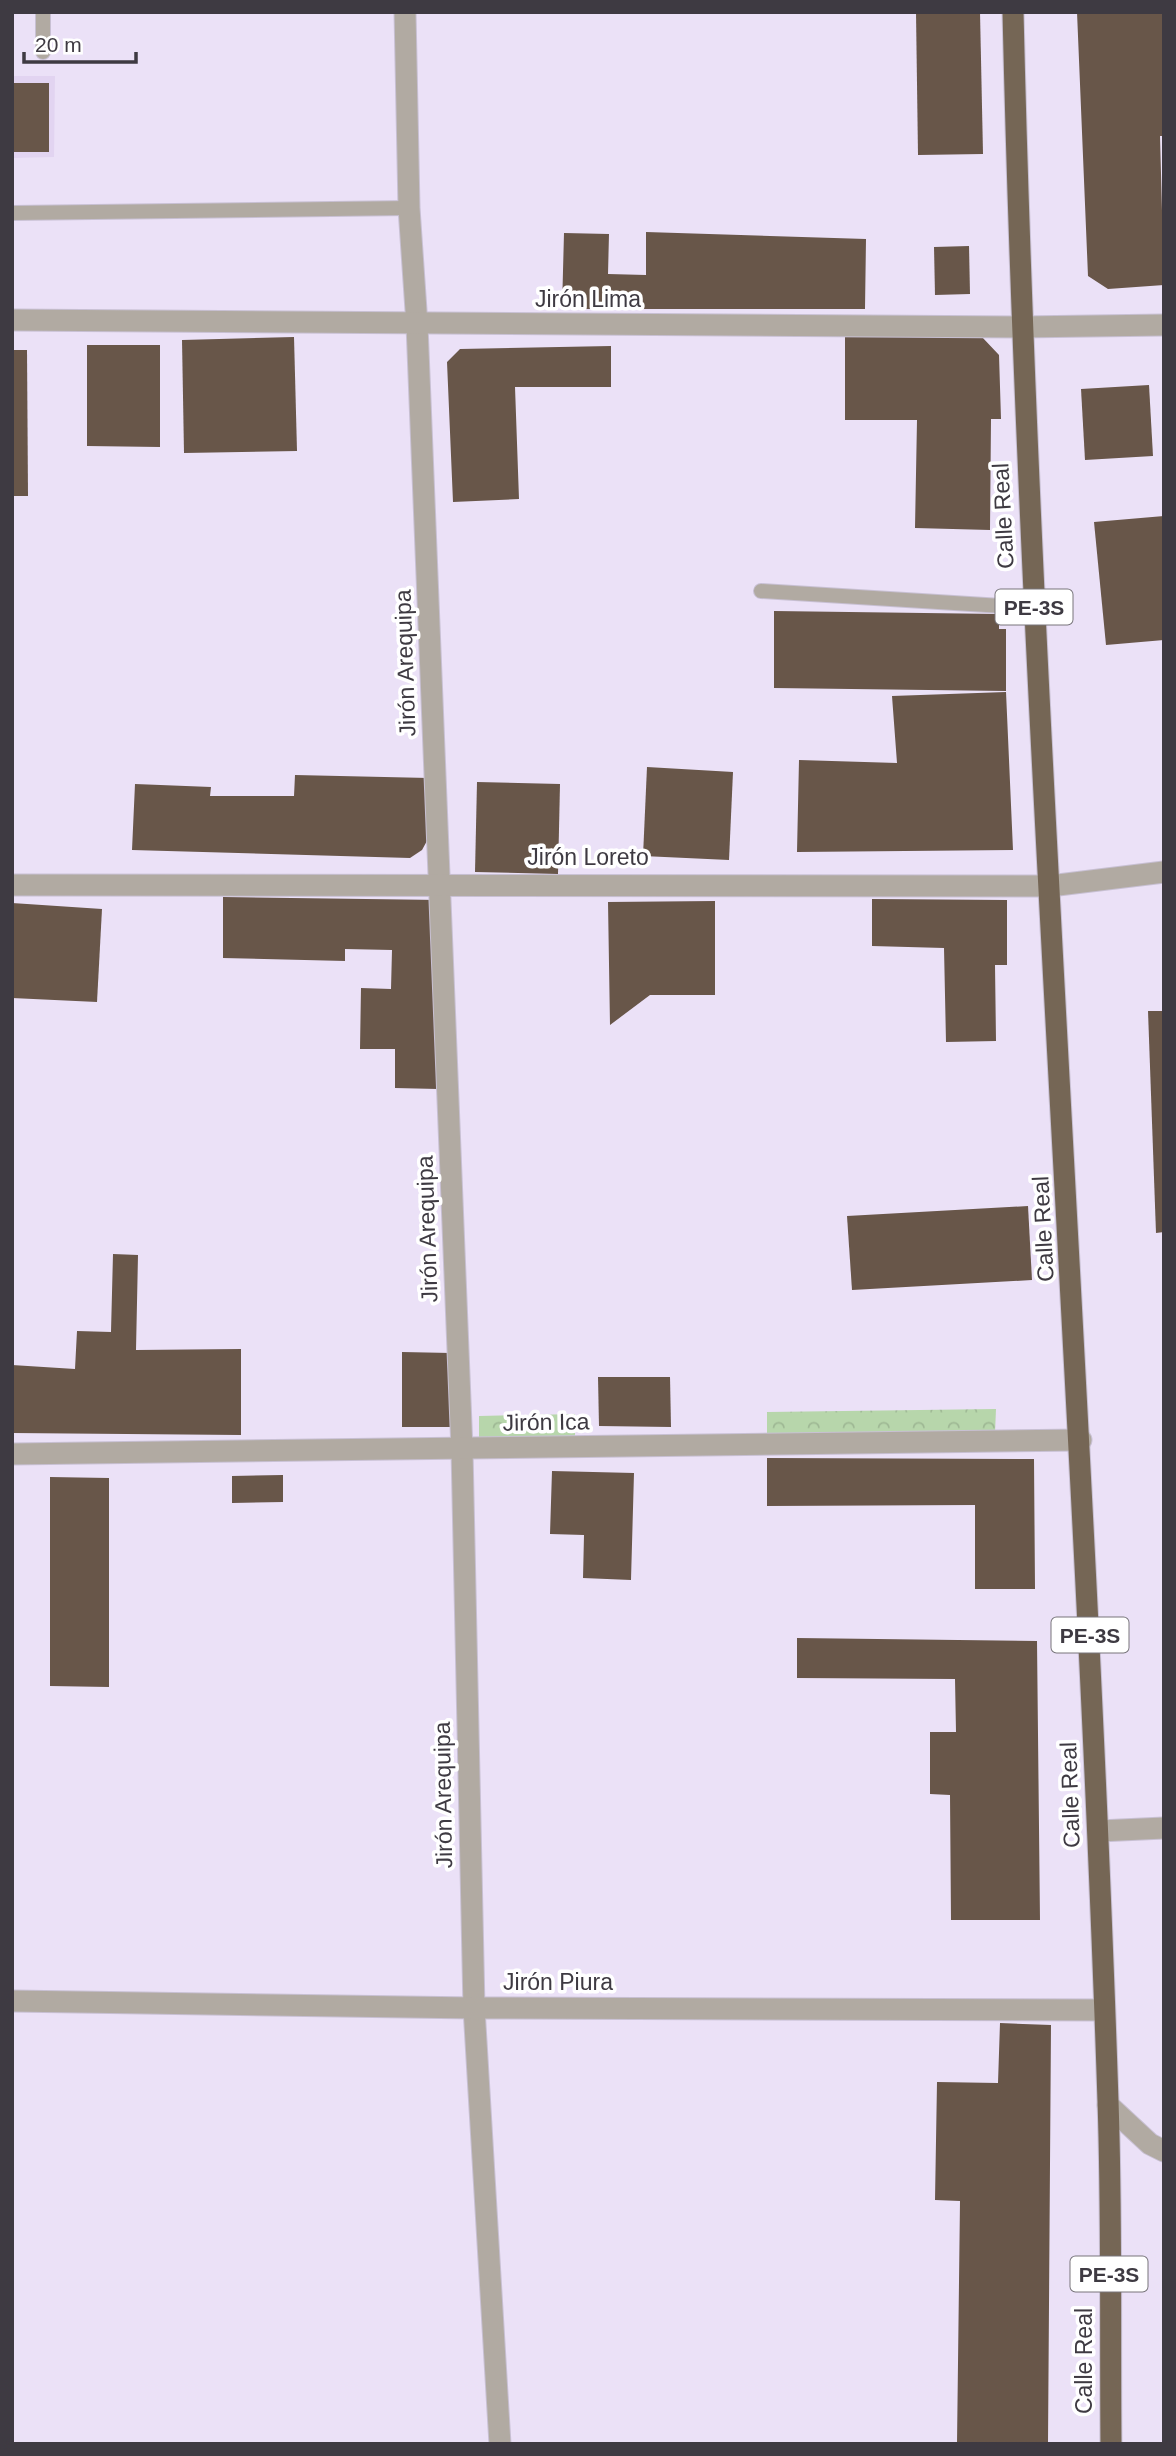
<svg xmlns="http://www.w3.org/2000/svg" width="1176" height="2456" font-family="Arial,sans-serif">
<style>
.built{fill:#e2d4f1}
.park{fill:url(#park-crowns)}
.building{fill:#685649}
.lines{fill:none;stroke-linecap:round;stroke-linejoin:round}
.lane-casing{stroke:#c8c0d3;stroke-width:16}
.street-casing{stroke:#c8c0d3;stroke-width:23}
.highway-casing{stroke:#c8c0d3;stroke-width:23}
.lane{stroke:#b1aaa2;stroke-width:14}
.street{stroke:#b1aaa2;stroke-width:21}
.highway{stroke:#756655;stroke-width:21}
.labels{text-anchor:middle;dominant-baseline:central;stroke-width:7;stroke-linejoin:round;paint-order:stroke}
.shield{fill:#fff;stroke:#78757b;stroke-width:2}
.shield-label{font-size:21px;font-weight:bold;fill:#3e3a42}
.street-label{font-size:23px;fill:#3e3a42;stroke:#fff}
</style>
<defs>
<pattern id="park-crowns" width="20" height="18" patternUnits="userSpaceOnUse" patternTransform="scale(1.75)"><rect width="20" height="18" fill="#b7d6ab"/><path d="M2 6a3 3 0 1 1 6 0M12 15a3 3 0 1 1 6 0" fill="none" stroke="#9eb894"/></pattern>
</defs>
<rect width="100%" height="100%" fill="#ebe1f7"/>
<path class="built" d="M12 76H55L54 157 12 158Z"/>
<g class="park">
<path d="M996 1409 995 1433 767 1438V1412Z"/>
<path d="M575 1414V1442L479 1444V1416Z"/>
</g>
<g class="building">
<path d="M916 12H980L983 154 918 155Z"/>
<path d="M1077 12H1164V136H1160L1164 285 1108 289 1088 276Z"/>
<rect x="12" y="83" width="37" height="69"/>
<path d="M646 232 866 239 865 309H562L564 233 609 234 608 274 646 275Z"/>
<path d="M969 246 970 294 935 295 934 247Z"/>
<path d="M845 336 982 337 999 355 1001 419H991L990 530 915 528 917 420H845Z"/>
<path d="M294 337 297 451 184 453 182 340Z"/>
<path d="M87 345H160V447L87 446Z"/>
<path d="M611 346V387H515L519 499 453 502 447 362 460 349Z"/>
<path d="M12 350H27L28 496H12Z"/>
<path d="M1149 385 1153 456 1085 460 1081 389Z"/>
<path d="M1164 516V640L1106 645 1094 522Z"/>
<path d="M774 611 999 614V629H1006V691L774 688Z"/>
<path d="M1006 692 1013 850 797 852 799 760 897 763 892 696Z"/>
<path d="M647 767 733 772 729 860 643 856Z"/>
<path d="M295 775 429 778 428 839 422 850 410 858 132 850 135 784 211 787 210 796H294Z"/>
<path d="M477 782 560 784 558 874 475 872Z"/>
<path d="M223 897 440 900 438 1089 395 1088V1049H360L361 988 391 989 392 950 345 949V961L223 958Z"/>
<path d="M872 899 1007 900V965H995L996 1041 946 1042 944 948 872 946Z"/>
<path d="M715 901V995H650L610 1025 608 902Z"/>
<path d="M12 903 102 909 97 1002 12 998Z"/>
<path d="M1148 1011H1164V1232L1156 1233Z"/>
<path d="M1028 1206 1032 1280 852 1290 847 1216Z"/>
<path d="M113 1254 138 1255 136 1350 241 1349V1435L12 1433V1365L75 1369 77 1331 111 1332Z"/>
<path d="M402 1352 451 1353V1427H402Z"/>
<path d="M598 1377H670L671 1427 599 1426Z"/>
<path d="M767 1458 1034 1459 1035 1589H975V1505L767 1506Z"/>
<path d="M552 1471 634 1473 631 1580 583 1578 584 1535 550 1534Z"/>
<path d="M283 1475V1502L232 1503V1476Z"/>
<path d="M50 1477 109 1478V1687L50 1686Z"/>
<path d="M797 1638 1037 1641 1040 1920H951L950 1795 930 1794V1732H956L955 1679 797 1678Z"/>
<path d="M1000 2023 1051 2025 1048 2444H957L960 2201 935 2200 937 2082 998 2083Z"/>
</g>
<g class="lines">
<g class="lane-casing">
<g id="lane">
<path d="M43 52V12"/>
<path d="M12 213 409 208"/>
<path d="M761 591 1034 608"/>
</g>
</g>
<g class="street-casing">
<g id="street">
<path d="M405 12 409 208 417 325 462 1450 474 2008 500 2444"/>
<path d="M12 320 1020 327 1164 325"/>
<path d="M12 885 1050 886 1164 872"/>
<path d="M12 1454 1081 1440"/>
<path d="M1099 1831 1164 1828"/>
<path d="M12 2001 474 2008 1104 2010"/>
<path d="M1108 2105 1150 2144 1164 2151"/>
</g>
</g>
<g class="highway-casing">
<path id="highway" d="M1013 12C1029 709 1085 1405 1108 2101 1112 2215 1110 2330 1111 2444"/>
</g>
<use href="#lane" class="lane"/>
<use href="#street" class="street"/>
<use href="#highway" class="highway"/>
</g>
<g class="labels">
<g class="shield">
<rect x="995.5" y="589.5" width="77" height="35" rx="5"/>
<rect x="1051.5" y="1617.5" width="77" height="35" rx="5"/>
<rect x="1070.5" y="2256.5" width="77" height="35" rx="5"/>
</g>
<g class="shield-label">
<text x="1034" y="607">PE-3S</text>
<text x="1090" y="1635">PE-3S</text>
<text x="1109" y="2274">PE-3S</text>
</g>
<g class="street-label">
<text x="588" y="299">Jirón Lima</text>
<text transform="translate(1003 516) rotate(-93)">Calle Real</text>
<text transform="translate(405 663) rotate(-92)">Jirón Arequipa</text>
<text x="588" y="857">Jirón Loreto</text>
<text transform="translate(427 1229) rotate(-92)">Jirón Arequipa</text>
<text transform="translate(1043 1229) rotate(-93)">Calle Real</text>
<text transform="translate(546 1422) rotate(-1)">Jirón Ica</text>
<text transform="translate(443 1795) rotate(-91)">Jirón Arequipa</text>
<text transform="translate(1070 1795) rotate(-92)">Calle Real</text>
<text x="558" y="1982">Jirón Piura</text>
<text transform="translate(1084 2361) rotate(-90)">Calle Real</text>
</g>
</g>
<rect width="1176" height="2456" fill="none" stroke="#3e3a42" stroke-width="28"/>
<path d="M24 52v10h112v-10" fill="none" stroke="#3e3a42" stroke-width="3.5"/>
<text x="35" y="52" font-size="21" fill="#3e3a42" stroke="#ffffff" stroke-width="5" paint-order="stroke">20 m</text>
</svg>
